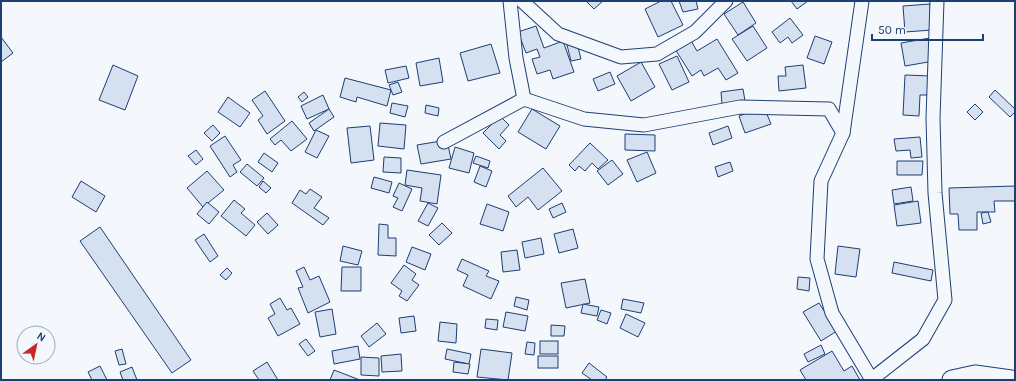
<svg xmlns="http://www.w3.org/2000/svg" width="1016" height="381" font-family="Karla,sans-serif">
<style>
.building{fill:#d5e0f0;stroke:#1d3f73}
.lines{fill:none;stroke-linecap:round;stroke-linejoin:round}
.minor-casing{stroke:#1d3f73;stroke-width:15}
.secondary-casing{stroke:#1d3f73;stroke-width:21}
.minor{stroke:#f4f7fb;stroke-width:13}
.secondary{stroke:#f4f7fb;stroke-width:19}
</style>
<rect width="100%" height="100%" fill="#f4f7fb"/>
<g class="building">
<path d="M586 1H603L594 9Z"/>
<path d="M661 1H671L683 25 658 37 645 9Z"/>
<path d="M679 1H696L698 9 683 12Z"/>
<path d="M791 1H808L797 9Z"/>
<path d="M743 2 756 23 738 35 724 14Z"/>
<path d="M930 4 932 30 905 32 903 6Z"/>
<path d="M790 18 803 35 792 43 788 37 780 43 772 32Z"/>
<path d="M536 26 544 48 563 41 574 72 553 79 550 70 537 74 532 59 540 57 537 49 526 53 518 32Z"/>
<path d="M753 26 767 48 747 61 732 39Z"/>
<path d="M815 36 832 42 824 64 807 58Z"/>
<path d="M1 37 13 53 1 62Z"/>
<path d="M930 38 934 61 905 66 901 43Z"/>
<path d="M690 39 697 51 717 39 738 73 726 80 718 68 704 76 701 70 692 76 675 49Z"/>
<path d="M577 43 581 59 571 61 567 45Z"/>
<path d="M491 44 500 73 468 81 460 53Z"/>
<path d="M677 56 689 82 672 90 659 64Z"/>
<path d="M439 58 443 82 420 86 416 63Z"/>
<path d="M641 62 655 87 631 101 617 76Z"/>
<path d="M113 65 138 76 125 110 99 100Z"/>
<path d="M803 65 806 88 779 91 778 76H786L785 67Z"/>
<path d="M406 66 409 78 388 83 385 70Z"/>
<path d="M610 72 615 84 598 91 593 79Z"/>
<path d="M905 75 931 76V95H920L919 116 903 115Z"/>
<path d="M345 78 391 90 387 106 357 97 356 102 340 97Z"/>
<path d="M398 82 402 92 393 95 389 85Z"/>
<path d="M743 89 745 101 722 104 721 92Z"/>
<path d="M995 90 1015 109V112L1010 117 989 97Z"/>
<path d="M265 91 285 121 267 134 258 120 263 116 252 100Z"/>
<path d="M304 92 308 97 302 102 298 97Z"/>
<path d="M323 95 329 109 307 119 301 106Z"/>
<path d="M228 97 250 113 240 127 218 112Z"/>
<path d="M392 103 408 106 405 117 390 113Z"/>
<path d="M975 104 983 112 975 120 967 112Z"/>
<path d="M426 105 439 108 438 116 425 113Z"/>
<path d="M764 107 771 124 745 133 739 116Z"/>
<path d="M329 109 334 117 314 131 309 123Z"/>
<path d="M532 109 560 126 546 149 518 132Z"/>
<path d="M500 116 509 125 500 135 506 141 499 149 483 133Z"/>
<path d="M292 121 307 139 291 151 281 140 275 145 270 139Z"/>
<path d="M380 123 406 125 404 149 378 146Z"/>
<path d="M213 125 220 133 212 141 204 133Z"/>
<path d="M370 126 374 160 351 163 347 128Z"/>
<path d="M728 126 732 138 713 145 709 133Z"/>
<path d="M316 130 329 136 317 158 305 152Z"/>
<path d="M625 134 655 135V151L625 150Z"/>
<path d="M225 136 241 160 233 165 237 172 230 177 210 146Z"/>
<path d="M920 137 922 157 911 158 910 150 896 151 894 139Z"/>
<path d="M447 140 451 159 421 164 417 145Z"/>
<path d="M590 143 608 160 598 169 592 163 585 171 579 166 575 171 569 165Z"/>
<path d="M455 147 474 153 469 173 449 168Z"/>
<path d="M196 150 203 159 196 165 188 156Z"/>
<path d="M647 152 656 173 637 182 627 160Z"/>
<path d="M264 153 278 163 272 172 258 162Z"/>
<path d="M476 156 490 161 488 168 473 163Z"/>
<path d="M384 157 401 158V173L383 172Z"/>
<path d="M612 160 623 174 608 185 597 171Z"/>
<path d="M897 161H923L922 175H897Z"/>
<path d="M730 162 733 171 718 177 715 167Z"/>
<path d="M247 164 264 178 257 186 240 172Z"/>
<path d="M480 166 492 171 486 187 474 182Z"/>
<path d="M543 168 562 191 538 210 528 197 516 207 508 196Z"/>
<path d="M407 170 441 175 437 204 420 201 422 188 405 185Z"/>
<path d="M207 171 224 190 203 207 187 188Z"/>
<path d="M374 177 392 182 389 193 371 188Z"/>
<path d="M81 181 105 196 96 212 72 197Z"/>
<path d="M263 181 271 188 266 193 259 187Z"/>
<path d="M399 183 412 189 402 211 393 207 398 198 393 196Z"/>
<path d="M1015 186V201H994L995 212H977V230H959L958 214H950L949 188Z"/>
<path d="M911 187 913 201 894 204 892 190Z"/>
<path d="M310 189 322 197 314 208 329 218 323 225 292 203 300 190 306 194Z"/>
<path d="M234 200 245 209 241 213 255 225 246 236 221 216Z"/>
<path d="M918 201 921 223 897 226 894 205Z"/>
<path d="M207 202 219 212 209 224 197 214Z"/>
<path d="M428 203 438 208 428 226 418 221Z"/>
<path d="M562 203 566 212 553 218 549 209Z"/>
<path d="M487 204 509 212 503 231 480 224Z"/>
<path d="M988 212 991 222 983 224 981 213Z"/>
<path d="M267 213 278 225 268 234 257 222Z"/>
<path d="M442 223 452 233 439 245 429 235Z"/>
<path d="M379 224 388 225V238H396V256L378 255Z"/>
<path d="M100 227 191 360 172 373 80 241Z"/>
<path d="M573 229 578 248 559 253 554 234Z"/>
<path d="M204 234 218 256 210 262 195 240Z"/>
<path d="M541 238 544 254 525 258 522 242Z"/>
<path d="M343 246 362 251 358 265 340 261Z"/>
<path d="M838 246 860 249 856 277 835 274Z"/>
<path d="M412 247 431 254 425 270 406 262Z"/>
<path d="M517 250 520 270 503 272 501 252Z"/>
<path d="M462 259 489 271 486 276 499 281 491 299 463 286 468 275 457 270Z"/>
<path d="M894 262 933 270 931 281 892 273Z"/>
<path d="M404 265 416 274 412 280 419 285 407 301 399 296 402 291 391 283Z"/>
<path d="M304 267 310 280 319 276 330 302 308 313 298 288 303 287 296 271Z"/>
<path d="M342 267H361V291H341Z"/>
<path d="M227 268 232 273 226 280 220 275Z"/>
<path d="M798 277 810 278 809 291 797 289Z"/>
<path d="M585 279 590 303 566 308 561 283Z"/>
<path d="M516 297 529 300 527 310 514 306Z"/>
<path d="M280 298 287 310 291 308 300 324 278 336 268 318 275 314 270 304Z"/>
<path d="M623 299 644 303 641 313 621 309Z"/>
<path d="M819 303 837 331 821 341 803 312Z"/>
<path d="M583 304 599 307 597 316 581 313Z"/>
<path d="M332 309 336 334 320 337 315 312Z"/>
<path d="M601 310 611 313 607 324 597 320Z"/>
<path d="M506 312 528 316 525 331 503 327Z"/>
<path d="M626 314 645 323 638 337 620 328Z"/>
<path d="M414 316 416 331 401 333 399 318Z"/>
<path d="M486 319 498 320 497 330 485 328Z"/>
<path d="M440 322 457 324 456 343 438 341Z"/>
<path d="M377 323 386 334 369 347 361 336Z"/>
<path d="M551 325 565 326 564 336H551Z"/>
<path d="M306 339 315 351 308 356 299 344Z"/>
<rect x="540" y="341" width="18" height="13"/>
<path d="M527 342 535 343 534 355 525 354Z"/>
<path d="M821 345 825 354 808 362 804 354Z"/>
<path d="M358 346 360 359 334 364 332 351Z"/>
<path d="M122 349 126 364 119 365 115 351Z"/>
<path d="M447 349 471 354 469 364 445 359Z"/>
<path d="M481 349 512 353 508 380 477 377Z"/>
<path d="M832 351 844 371 852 366 860 380H806L800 370Z"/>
<path d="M401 354 402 371 382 372 381 356Z"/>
<rect x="538" y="356" width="20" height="12"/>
<path d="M361 357 379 358V376L361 375Z"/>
<path d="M267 362 278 380H259L253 371Z"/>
<path d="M454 362 470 364 468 374 453 372Z"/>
<path d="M589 363 607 377 605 380H592L582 373Z"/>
<path d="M100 366 107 380H92L88 372Z"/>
<path d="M132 367 137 380H123L120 372Z"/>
<path d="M334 370 360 380H330Z"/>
</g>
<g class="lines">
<g class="minor-casing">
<g id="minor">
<path d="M510 1 516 58 524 99"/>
<path d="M522 1 558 34 621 57 657 54 695 32 726 1"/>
<path d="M843 133 862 1"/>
<path d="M444 142 524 99 584 119 644 125 740 107 829 109 843 133 821 181 817 259 832 313 872 380"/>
<path d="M872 379 923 339 945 300 935 193 933 118 937 1"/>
</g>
</g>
<g class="secondary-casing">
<path id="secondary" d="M952 380 975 375 1011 380"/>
</g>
<use href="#minor" class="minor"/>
<use href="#secondary" class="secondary"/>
</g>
<rect width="1016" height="381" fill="none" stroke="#1d3f73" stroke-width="4"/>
<g transform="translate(36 345) rotate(33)"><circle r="19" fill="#f4f7fb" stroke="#9eadc5"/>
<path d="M0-3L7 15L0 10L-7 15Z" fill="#c62828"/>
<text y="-6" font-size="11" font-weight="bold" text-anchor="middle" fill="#1d3f73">N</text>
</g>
<path d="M872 34v6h111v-6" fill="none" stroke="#1d3f73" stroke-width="2"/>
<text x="878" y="34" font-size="12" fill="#1d3f73" stroke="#f4f7fb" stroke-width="3" paint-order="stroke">50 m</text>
</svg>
